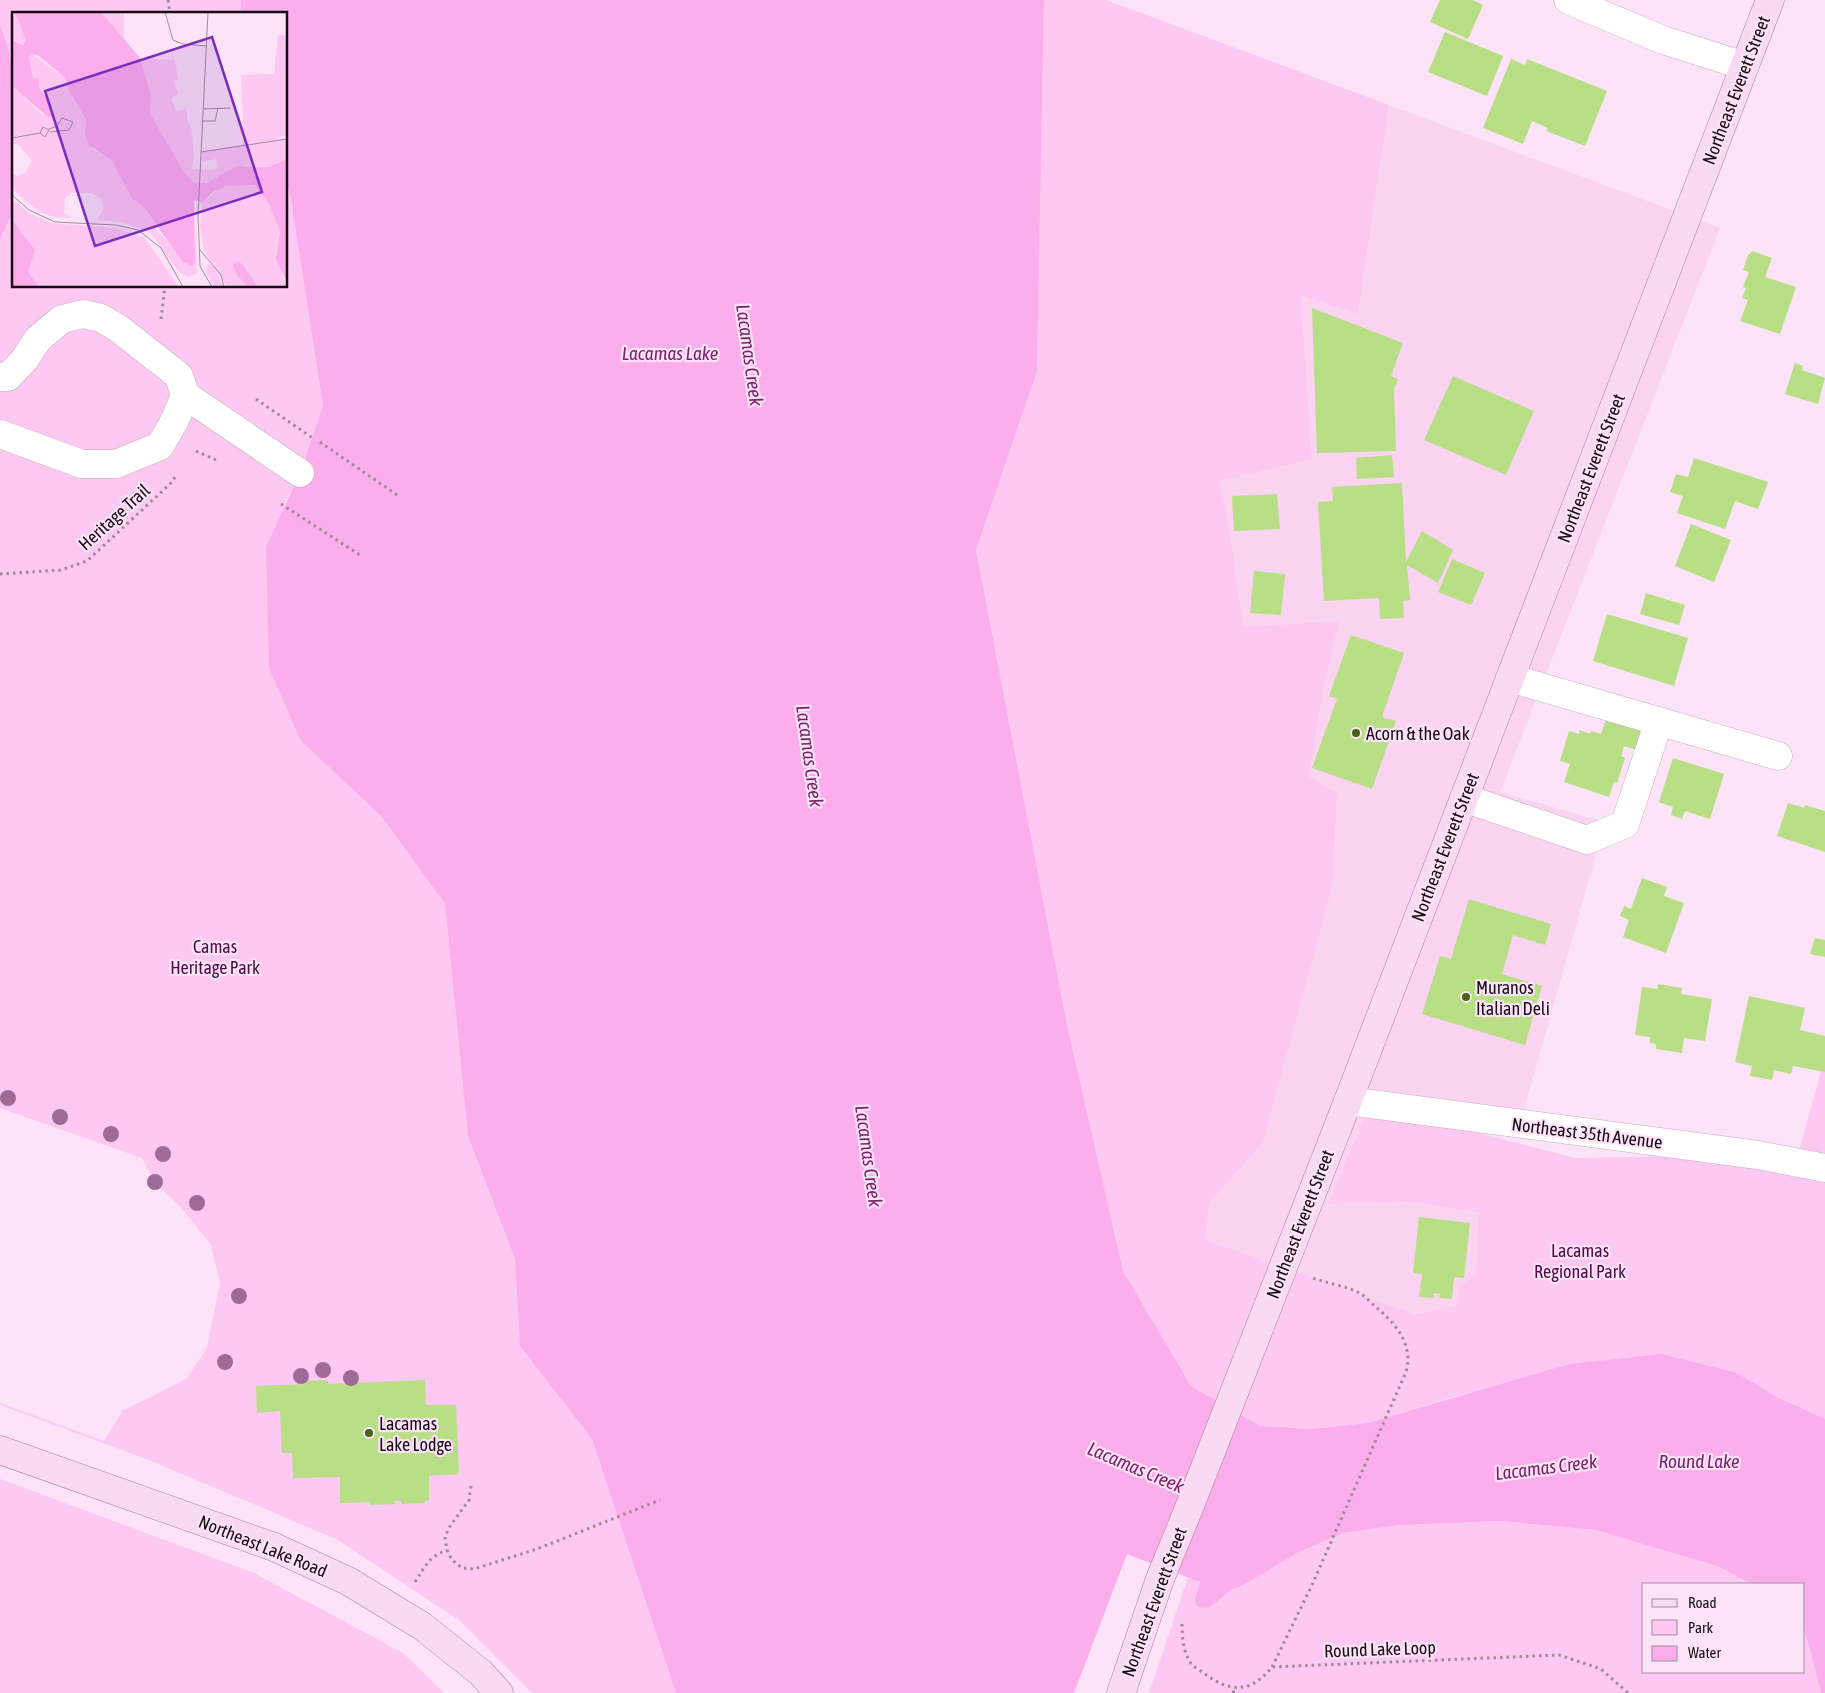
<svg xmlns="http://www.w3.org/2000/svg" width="1825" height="1693" font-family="'Asap Condensed',sans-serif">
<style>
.built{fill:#fbd4f2}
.green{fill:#fdc8f2}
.water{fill:#fcadec}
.building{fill:#b8de86}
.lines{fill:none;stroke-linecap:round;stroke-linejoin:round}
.minor-casing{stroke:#c9aac2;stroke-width:29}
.major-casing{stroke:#a981a0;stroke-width:29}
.path{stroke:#9d8a99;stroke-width:3;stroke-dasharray:2.5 4;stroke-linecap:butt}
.minor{stroke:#fff;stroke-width:28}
.major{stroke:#fad9f3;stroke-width:28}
.tree{fill:#9d6b96}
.poi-dot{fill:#466315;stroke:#fde3f7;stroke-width:2}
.labels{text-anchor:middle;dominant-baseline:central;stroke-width:4.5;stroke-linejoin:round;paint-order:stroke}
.street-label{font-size:18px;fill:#170c15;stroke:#fde3f7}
.poi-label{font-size:18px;fill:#170c15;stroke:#fde3f7;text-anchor:start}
.park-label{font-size:18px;fill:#4e0946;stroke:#fde3f7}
.water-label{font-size:19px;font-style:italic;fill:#7a216e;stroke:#fde3f7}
.inset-road{fill:none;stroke:#a18d9d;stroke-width:1}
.view{fill:#7b2cbf;fill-opacity:0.15;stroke:#7b2cbf;stroke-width:2.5}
.inset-edge{fill:none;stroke:#170c15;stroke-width:2.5}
</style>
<rect width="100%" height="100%" fill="#fde3f7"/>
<path class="built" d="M1389 105 1720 228 1500 792 1605 822 1520 1124 1370 1105 1329 1204 1412 1202 1479 1213 1476 1273 1460 1287 1457 1306 1414 1314 1206 1240 1209 1203 1263 1143 1333 884 1337 793 1309 777 1321 702 1339 621 1243 627 1233 552 1220 481 1312 459 1301 294 1358 314Z"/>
<g class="green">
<path d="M0 0H241L240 14H14V87L5 36 0 25Z"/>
<path d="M1044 0H1106L1389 105 1358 314 1301 295 1312 459 1220 481 1233 552 1243 627 1339 621 1321 702 1309 777 1337 793 1333 884 1263 1143 1209 1203 1206 1240 1414 1314 1457 1306 1460 1287 1476 1273 1479 1213 1412 1202 1328 1204 1370 1105 1575 1158 1681 1156 1825 1176V1419L1777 1397 1737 1373 1467 1393 1367 1423 1312 1429 1260 1426 1191 1386 1123 1271 1067 1025 976 550 1037 371Z"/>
<path d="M286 185 290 193 323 406 300 473 284 506 301 741 382 817 445 904 468 1136 515 1259 520 1346 592 1439 676 1693H532L459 1620 336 1539 149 1460 0 1405V1403L104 1441 123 1410 153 1396 187 1378 207 1348 220 1283 211 1245 185 1212 155 1182 142 1158 0 1108V239L12 214 14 204V286H286Z"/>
<path d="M1825 1057V1166L1796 1162Z"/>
<path d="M0 1479 254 1573 403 1653 444 1693H0Z"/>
<path d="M1501 1521 1596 1530 1717 1566 1752 1584H1644V1672H1804V1630L1809 1645 1821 1693H1149L1188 1577 1200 1582 1195 1599 1210 1607 1231 1590 1247 1583 1297 1553 1343 1533 1400 1525Z"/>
</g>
<g class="water">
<path d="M241 0H1044L1037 371 976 550 1067 1025 1123 1271 1191 1386 1260 1426 1312 1429 1367 1423 1570 1364 1661 1354 1737 1373 1777 1397 1825 1419V1693H1821L1809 1645 1804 1630V1584H1752L1717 1566 1596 1530 1501 1521 1400 1525 1343 1533 1297 1553 1247 1583 1231 1590 1210 1607 1201 1608 1196 1605 1195 1599 1200 1582 1127 1554 1074 1693H676L592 1439 520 1346 515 1259 468 1136 445 904 382 817 301 741 269 668 266 547 300 473 323 406 290 193 286 185V14H240Z"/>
<path d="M0 25C21 70 14 153 14 204L12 214 0 239Z"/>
</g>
<g class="building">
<path d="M1440 0H1473L1483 5 1468 39 1430 22Z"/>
<path d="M1445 32 1503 56 1487 96 1428 72Z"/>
<path d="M1511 59 1525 65 1527 59 1607 91 1585 146 1546 131 1548 128 1532 121 1523 144 1483 128Z"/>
<path d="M1753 251 1772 258 1765 277 1796 287 1780 334 1740 321 1748 300 1742 298 1746 288 1743 287 1749 272 1743 270 1748 255Z"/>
<path d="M1312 308 1403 343 1391 376 1398 379 1394 389 1396 451 1317 453Z"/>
<path d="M1795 363 1803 366 1802 370 1825 378 1818 404 1785 394Z"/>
<path d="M1453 376 1534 411 1506 475 1424 440Z"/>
<path d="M1392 455 1394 477 1357 479 1356 458Z"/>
<path d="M1694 458 1768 482 1758 509 1735 501 1725 529 1677 513 1683 496 1670 492 1676 474 1688 477Z"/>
<path d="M1402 483 1406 562 1422 531 1453 550 1438 583 1407 565 1410 600 1403 601 1404 618 1380 619 1379 598 1324 601 1318 502 1333 501 1332 487Z"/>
<path d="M1277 494 1280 529 1234 531 1232 496Z"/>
<path d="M1691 524 1731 540 1714 582 1675 566Z"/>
<path d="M1452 559 1485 573 1471 605 1438 592Z"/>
<path d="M1254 571 1285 574 1281 615 1250 613Z"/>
<path d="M1646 593 1685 605 1679 625 1640 614Z"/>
<path d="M1607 614 1688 638 1674 686 1593 661Z"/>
<path d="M1351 635 1404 653 1382 717 1396 721 1372 789 1312 768 1337 699 1329 696Z"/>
<path d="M1607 717 1646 731 1640 751 1624 746 1621 756 1625 758 1617 783 1614 782 1609 797 1564 782 1570 764 1560 761 1569 731 1579 734 1580 730 1590 734 1591 731 1601 734Z"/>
<path d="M1673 758 1724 774 1710 819 1685 811 1682 819 1671 815 1673 807 1659 802Z"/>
<path d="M1788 803 1804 808 1805 805 1825 811V852L1777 836Z"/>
<path d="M1642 878 1667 887 1664 896 1684 903 1666 953 1623 937 1629 920 1620 916 1624 906 1631 909Z"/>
<path d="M1469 899 1551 924 1545 945 1513 935 1502 974 1542 986 1525 1045 1422 1014 1440 956 1451 959Z"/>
<path d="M1815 938 1825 940V957L1810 954Z"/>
<path d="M1658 984 1682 988 1681 994 1712 999 1705 1041 1684 1038 1682 1053 1656 1049V1044L1650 1043V1037L1635 1035 1642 987 1658 989Z"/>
<path d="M1749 996 1805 1008 1800 1030 1825 1036V1072L1793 1066 1791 1074 1774 1070 1772 1080 1750 1076 1752 1066 1735 1062Z"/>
<path d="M1419 1217 1470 1223 1464 1278 1454 1277 1452 1299 1439 1298 1440 1294 1434 1293V1298L1419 1297 1422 1274 1413 1273Z"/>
<path d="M328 1380V1384L425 1380 426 1405H456L459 1474 429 1476V1500L425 1501V1503L402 1504V1501H394L395 1504 370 1505 369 1502 340 1503V1477L293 1478 292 1453H282L280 1411 257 1413 256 1386 305 1384V1381Z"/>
</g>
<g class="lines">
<g class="minor-casing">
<g id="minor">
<path d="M1568 0 1663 40 1745 66"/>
<path d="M0 377H8L25 359 38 339 62 319 83 314 101 318 118 328 179 376 185 395 175 420 160 446 116 464H82L0 434"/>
<path d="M185 395 300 473"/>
<path d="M1510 678 1778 756"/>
<path d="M1464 798 1587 840 1625 824 1659 721"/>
<path d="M1348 1101 1758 1155 1825 1168"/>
</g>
</g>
<g class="major-casing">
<g id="major">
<path d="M0 1450 274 1547 348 1581 422 1626 481 1673 499 1693"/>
<path d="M1121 1693 1160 1579 1191 1503 1348 1101 1770 0"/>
</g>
</g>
<g class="path">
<path d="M168 0 170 14"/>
<path d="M161 319 165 286"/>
<path d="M256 399 314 439"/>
<path d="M320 442 400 497"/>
<path d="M196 451 216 460"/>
<path d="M281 504 360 555"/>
<path d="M0 574 61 570 87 561 170 484 175 477"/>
<path d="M471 1486 469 1500 448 1529 445 1539 447 1550 452 1560 462 1568 474 1569 537 1549 660 1500"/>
<path d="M415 1582C425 1567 428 1557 447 1550"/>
<path d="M1182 1624C1182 1637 1183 1650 1190 1662 1193 1667 1200 1670 1205 1674 1231 1693 1251 1693 1272 1667L1559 1655 1601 1669 1628 1693"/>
<path d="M1272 1667 1312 1585 1406 1372C1414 1345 1396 1324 1376 1307 1371 1303 1366 1297 1361 1294 1351 1287 1326 1283 1313 1278"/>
<path d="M1233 1693 1235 1688"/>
</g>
<use href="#minor" class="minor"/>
<use href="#major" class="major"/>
</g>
<g class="tree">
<circle cx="8" cy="1098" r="8"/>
<circle cx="60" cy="1117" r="8"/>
<circle cx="111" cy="1134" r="8"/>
<circle cx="163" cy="1154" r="8"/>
<circle cx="155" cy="1182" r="8"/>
<circle cx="197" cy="1203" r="8"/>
<circle cx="239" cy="1296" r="8"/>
<circle cx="225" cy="1362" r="8"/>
<circle cx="323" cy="1370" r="8"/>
<circle cx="301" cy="1376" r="8"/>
<circle cx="351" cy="1378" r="8"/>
</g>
<g class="poi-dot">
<circle cx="1356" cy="733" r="5"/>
<circle cx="1466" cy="997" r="5"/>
<circle cx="369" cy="1433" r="5"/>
</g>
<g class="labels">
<g class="street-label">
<text transform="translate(1736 90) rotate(-69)">Northeast Everett Street</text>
<text transform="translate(1591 468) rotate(-69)">Northeast Everett Street</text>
<text transform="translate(114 517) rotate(-42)">Heritage Trail</text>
<text transform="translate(1445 847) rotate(-69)">Northeast Everett Street</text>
<text transform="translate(1587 1133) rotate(7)">Northeast 35th Avenue</text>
<text transform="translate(1300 1224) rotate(-69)">Northeast Everett Street</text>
<text transform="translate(263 1546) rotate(22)">Northeast Lake Road</text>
<text transform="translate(1154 1602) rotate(-70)">Northeast Everett Street</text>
<text transform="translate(1380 1649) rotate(-2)">Round Lake Loop</text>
</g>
<g class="poi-label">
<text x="1366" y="733">Acorn &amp; the Oak</text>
<text x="1476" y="987">Muranos<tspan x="1476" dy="21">Italian Deli</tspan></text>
<text x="379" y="1423">Lacamas<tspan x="379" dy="21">Lake Lodge</tspan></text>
</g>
<g class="park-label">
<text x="215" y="946">Camas<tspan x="215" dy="21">Heritage Park</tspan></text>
<text x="1580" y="1250">Lacamas<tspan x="1580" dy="21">Regional Park</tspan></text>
</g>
<g class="water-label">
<text x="670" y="353">Lacamas Lake</text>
<text transform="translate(750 355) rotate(82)">Lacamas Creek</text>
<text transform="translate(810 756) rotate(82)">Lacamas Creek</text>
<text transform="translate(869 1156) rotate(82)">Lacamas Creek</text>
<text x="1699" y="1461">Round Lake</text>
<text transform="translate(1136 1467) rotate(23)">Lacamas Creek</text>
<text transform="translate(1546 1467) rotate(-7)">Lacamas Creek</text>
</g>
</g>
<g transform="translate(12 12)">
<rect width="275" height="275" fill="#fde3f7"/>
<path d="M89 0H112V27ZM0 2 6 7 14 24 12 32 0 28ZM266 23H275V124L262 126 275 127V147L257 155 232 153 195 171H183L173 162 138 101 139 83 128 46 163 48 166 68H161L166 82 159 87 165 100 174 96 176 111 179 112 182 146 180 157 201 158 205 156 204 147 190 150 191 140 232 132 229 63 262 62ZM20 42 53 66 57 79 74 107 82 138 100 149 120 187 130 193 145 215 143 217 180 254 183 251V203L185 262 176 265 167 260 138 220 109 210 42 205 27 200 0 177V162L6 164 13 161 20 149 7 133 0 131V74L32 104 34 83 21 66 17 45ZM60 181H80L89 187 92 197 85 208 60 207 52 201 53 186ZM224 172 246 174 257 192 268 219 264 242 275 275H246L231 253H221L223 261 236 275H215L192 239 188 214 190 189 191 191 206 177ZM0 187 17 201 39 211 103 216 132 225 167 275H0ZM197 251 203 257 211 275H202L194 260Z" fill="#fdc8f2" fill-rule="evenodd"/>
<path d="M0 0H89L128 46 139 83 138 101 173 162 183 171H195L225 154 257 155 275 147V270L264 247 268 219 257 192 243 173 215 174 201 180 190 191 182 188 183 251 180 254 171 250 130 193 120 187 100 149 77 133 73 122 74 107 57 79 53 66 27 44 20 42 17 45 21 66 27 67V75L40 93V104L36 105 0 74V28L11 33 14 28 6 7ZM0 208 23 238 16 260 27 275H0ZM226 249 231 253 246 275H236L223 261 221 253Z" fill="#fcadec"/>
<path class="inset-road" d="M153 0 161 28 171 32 194 34M196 0 186 203 188 254 200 275M191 97 218 96M190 109H203L206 96M37 117 45 114 50 106 61 110 57 118 38 120M0 126 28 121 33 125 37 118 31 115 28 121M189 140 275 127M0 183 17 198 43 210 104 213 126 218 149 236 171 275M188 238 209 263 212 275"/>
<path class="view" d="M200 25 250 180 83 234 33 79Z"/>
<rect width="275" height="275" class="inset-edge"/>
</g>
<rect x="1642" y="1583" width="162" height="90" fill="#fde3f7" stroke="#a18d9d"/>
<rect x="1652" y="1599" width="25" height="8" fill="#fad9f3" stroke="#a18d9d"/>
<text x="1688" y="1608" font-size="15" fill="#170c15">Road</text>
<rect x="1652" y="1620" width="25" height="15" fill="#fdc8f2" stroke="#a18d9d"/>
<text x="1688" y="1633" font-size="15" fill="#170c15">Park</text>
<rect x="1652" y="1646" width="25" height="15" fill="#fcadec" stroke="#a18d9d"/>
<text x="1688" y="1658" font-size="15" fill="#170c15">Water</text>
</svg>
